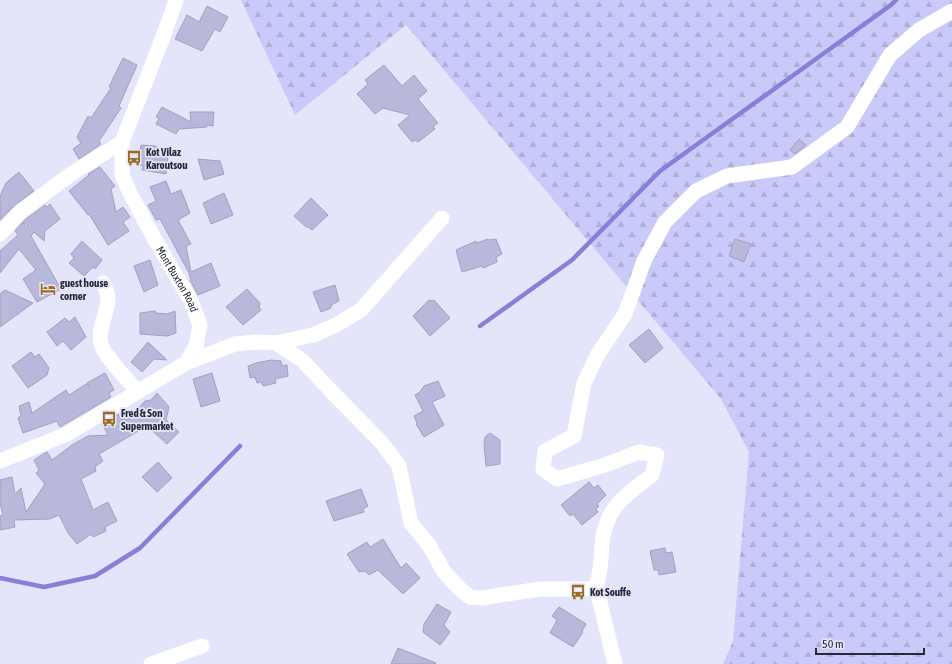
<svg xmlns="http://www.w3.org/2000/svg" width="952" height="664" font-family="'Asap Condensed',sans-serif">
<style>
.forest{fill:url(#forest-firs)}
.lines{fill:none;stroke-linecap:round;stroke-linejoin:round}
.stream{stroke:#8581d9;stroke-width:4.5}
.building{fill:#b8b8da;stroke:#a0a1c1}
.minor{stroke:#fff;stroke-width:15}
.labels{text-anchor:middle;dominant-baseline:central;stroke-width:3.5;stroke-linejoin:round;paint-order:stroke}
.poi-label{font-size:11px;font-weight:bold;fill:#292936;stroke:#e4e5fa;text-anchor:start}
.street-label{font-size:11px;fill:#292936;stroke:#e4e5fa}
</style>
<defs>
<pattern id="forest-firs" width="22" height="20" patternUnits="userSpaceOnUse"><rect width="22" height="20" fill="#cacafa"/><path d="M5 1l3.5 6h-7zM16 11l3.5 6h-7z" fill="#aeaed7"/></pattern>
</defs>
<rect width="100%" height="100%" fill="#e4e5fa"/>
<path class="forest" d="M241 0H952V664H723L733 641 749 452 721 399 406 25 295 115Z"/>
<g class="lines">
<g class="stream">
<path d="M480 326 572 260 660 171 891 5 896 0"/>
<path d="M0 578 44 587 95 576 140 548 240 446"/>
</g>
</g>
<g class="building">
<path d="M207 6 228 17 220 32 215 29 202 51 175 39 187 15 199 22Z"/>
<path d="M123 58 137 65 119 106 121 108 99 141 101 144 79 159 73 149 81 143 77 137 88 116 91 118 111 88 109 87Z"/>
<path d="M384 65 402 86 414 75 427 91 418 99 438 123 433 126 435 129 418 142 415 140 412 142 398 125 410 115 383 108 375 114 357 94 368 84 365 80Z"/>
<path d="M162 107 191 122 190 112H214L213 126 207 125V127L179 129 176 134 156 124 159 118 156 117Z"/>
<path d="M799 139 806 145 795 154 790 150Z"/>
<path d="M141 145 156 146 161 155 168 156 166 174 142 170 143 166 138 165Z"/>
<path d="M198 159 220 161 224 174 204 180Z"/>
<path d="M100 167 115 186 111 189 116 212 123 207 130 217 123 222 129 231 108 245 89 214 88 215 69 191 89 175 88 174Z"/>
<path d="M19 172 34 191 15 205 0 220V196L6 183Z"/>
<path d="M166 181 171 194 181 190 190 213 178 220 191 244 186 246 191 272 211 263 220 286 198 295 190 280H191L189 273 160 219 156 220 148 205 156 201 150 187Z"/>
<path d="M224 193 233 215 211 224 203 203Z"/>
<path d="M311 198 328 215 312 230 308 227H306L294 216Z"/>
<path d="M50 204 60 219 45 231 44 241 34 232 31 236 61 289 37 302 23 279 36 270 19 249 0 273V251L18 235 15 231 23 222 26 228 28 226 23 222 26 219 45 205 47 207Z"/>
<path d="M488 239 489 240 496 239 502 254 496 257 497 262 483 268 482 266 462 272 456 250 476 241 477 243Z"/>
<path d="M735 239 751 244 744 262 729 256Z"/>
<path d="M82 241 102 260 95 269 93 267 84 276 69 263 74 258 71 254Z"/>
<path d="M150 260 158 285 144 292 134 266Z"/>
<path d="M335 285 339 301 331 305V308L321 312 313 292Z"/>
<path d="M247 289 260 303 259 307 261 310 243 325 226 307Z"/>
<path d="M5 290 33 303 0 327V294Z"/>
<path d="M429 300 432 301 434 300 450 318 430 336 413 316Z"/>
<path d="M155 311 156 313 167 314 175 311 176 333 167 336 140 334V313Z"/>
<path d="M75 317 86 337 71 350 63 341 57 346 47 332 65 318 69 322Z"/>
<path d="M649 329 663 348 645 363 629 345Z"/>
<path d="M148 342 167 360 154 359 142 372 131 362Z"/>
<path d="M31 352 35 357 39 354 49 368 47 375 28 388 12 366Z"/>
<path d="M271 360 281 361 282 366 287 365 288 376 275 379 276 383 263 386 261 382 257 383 255 377 250 378 248 366 256 363Z"/>
<path d="M105 373 114 390 109 393 111 397 60 427 57 421 23 433 18 418 21 416 19 406 29 402 32 413 66 390 69 395 86 384 89 386 87 383Z"/>
<path d="M212 373 220 401 201 407 193 379Z"/>
<path d="M438 381 445 396 432 402 444 425 424 437 416 424 417 423 414 416 423 411 415 395 420 392 424 386Z"/>
<path d="M157 393 169 407 166 420 179 432 167 444 147 426 99 454 103 461 95 467 96 471 81 479 93 510 108 502 117 521 105 527 106 531 93 537 91 534 77 544 68 533 59 515 50 519 14 520 15 527 0 530V516L3 515 0 503V480L12 477 15 494 21 488 26 512 45 484 36 473 39 470 34 460 47 452 52 460 72 445 88 436 108 435 102 424 118 414 122 420 125 417 127 420 145 401 151 400Z"/>
<path d="M490 433 500 440V464L486 466 484 445 485 437Z"/>
<path d="M158 462 172 478 157 492 142 477Z"/>
<path d="M589 482 594 488 598 485 606 495 597 504 599 506 596 509 598 512 582 525 573 514 570 516 561 505Z"/>
<path d="M361 489 368 506 363 509 364 512 334 521 326 501Z"/>
<path d="M383 539 401 568 406 563 420 578 403 594 378 570 369 575 365 571 359 572 347 554 367 542 370 547Z"/>
<path d="M665 548 666 553 672 552 676 572 659 575 658 570H654L650 551Z"/>
<path d="M437 604 451 612 444 625 450 632 440 645 423 632 424 624Z"/>
<path d="M559 607 586 624 582 631 583 632 573 647 550 633 557 620 552 616Z"/>
<path d="M398 648 436 663 435 664H391Z"/>
</g>
<g class="lines">
<g class="minor">
<path id="s1" d="M176 0 163 37 122 142V175L130 193 155 240 191 301 200 325 196 346 186 363"/>
<path d="M0 234 20 212 71 174 122 142"/>
<path d="M103 283C105 287 108 293 108 298 108 313 97 329 101 344 105 357 128 380 137 391"/>
<path d="M276 343 313 335 336 325 361 310 442 218"/>
<path d="M0 461 67 434 186 363 235 344 256 342 276 343 302 360 330 390 381 442 399 466 411 523 429 545 444 572 461 590 470 597 482 598 540 589H588L596 586C601 574 601 559 602 546 604 509 625 495 652 475L657 455 639 452 605 465 557 479 543 469 545 451 574 436 584 383 598 354 625 314 644 261 665 222 696 191 727 176 792 167 847 127 890 55 919 30 952 11"/>
<path d="M596 586 615 664"/>
<path d="M151 664 202 646"/>
</g>
</g>
<defs>
<g id="bus-bare" transform="scale(1.2)"><path d="M-5-6H5V4H4V6H2V4H-2V6H-4V4H-5ZM-3.5-4V0h7V-4ZM-3.5 1.2v1.5H-2V1.2ZM2 1.2v1.5H3.5V1.2Z" fill="#9c6c1f" stroke="#e4e5fa" stroke-width="2.5" paint-order="stroke"/></g>
<g id="hotel-bare" transform="scale(1.2)"><path d="M-6-4.5h1.5V1H6V5H4.5V3h-9V5H-6ZM-4 0a1.8 1.8 0 1 1 3.6 0ZM.5 0V-2.5h3Q6-2.5 6 0Z" fill="#9c6c1f" stroke="#e4e5fa" stroke-width="2.5" paint-order="stroke"/></g>
</defs>
<g fill-rule="evenodd">
<use href="#bus-bare" x="134" y="158"/>
<use href="#hotel-bare" x="48" y="289"/>
<use href="#bus-bare" x="109" y="419"/>
<use href="#bus-bare" x="578" y="592"/>
</g>
<g class="labels">
<g class="poi-label">
<text x="146" y="152">Kot Vilaz<tspan x="146" dy="13">Karoutsou</tspan></text>
<text x="60" y="283">guest house<tspan x="60" dy="13">corner</tspan></text>
<text x="121" y="413">Fred &amp; Son<tspan x="121" dy="13">Supermarket</tspan></text>
<text x="590" y="592">Kot Souffe</text>
</g>
<g class="street-label">
<text stroke="none"><textPath href="#s1" startOffset="303">Mont Buxton Road</textPath></text>
</g>
</g>
<path d="M816 648v6h108v-6" fill="none" stroke="#292936" stroke-width="2"/>
<text x="822" y="648" font-size="12" fill="#292936" stroke="#e4e5fa" stroke-width="3" paint-order="stroke">50 m</text>
</svg>
